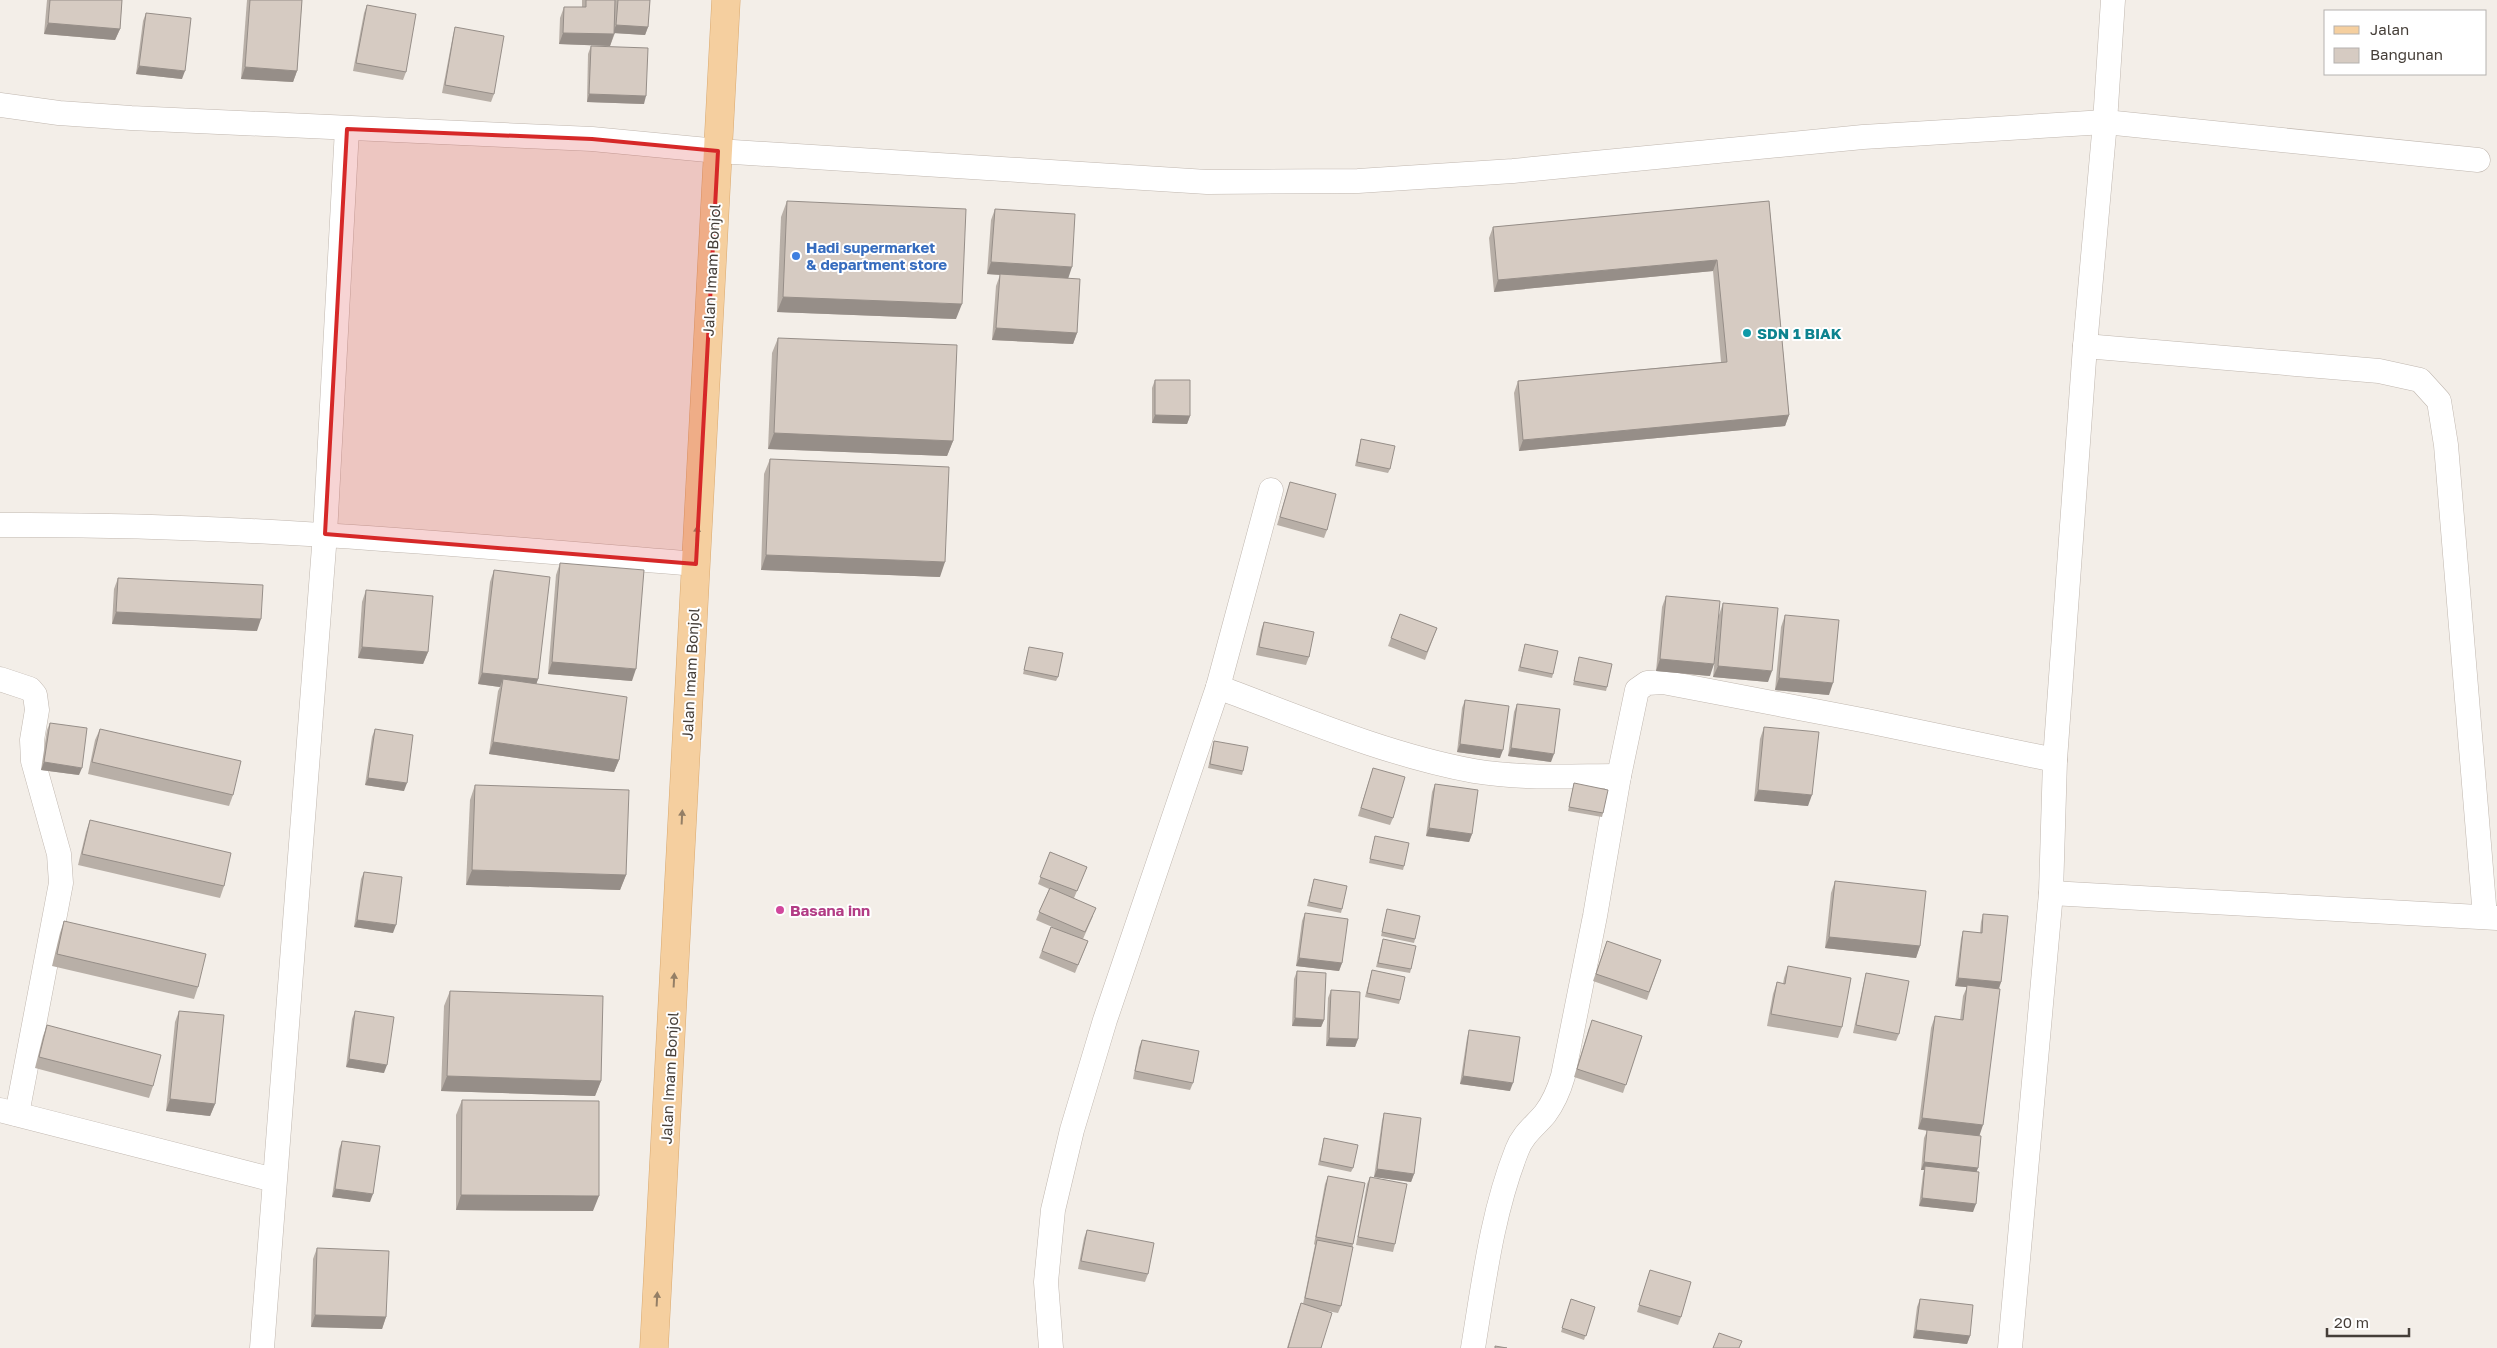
<svg xmlns="http://www.w3.org/2000/svg" width="2497" height="1348" font-family="'Golos Text',sans-serif">
<style>
.lines{fill:none;stroke-linecap:round;stroke-linejoin:round}
.street-casing{stroke:#c0b7af;stroke-width:25}
.primary-casing{stroke:#d9a970;stroke-width:29}
.street{stroke:#fff;stroke-width:24}
.primary{stroke:#f5cf9f;stroke-width:28}
.wall{fill:#b8afa7}
.shaded-wall{fill:#968e88}
.building{fill:#d6cbc2;stroke:#968e88}
.oneway{fill:#947f66}
.marked{fill:#d62828;fill-opacity:0.2;stroke:#d62828;stroke-width:4;stroke-linejoin:round}
.shop-dot{fill:#3f7fe0;stroke:#fff;stroke-width:2}
.culture-dot{fill:#0f9aa8;stroke:#fff;stroke-width:2}
.hotel-dot{fill:#d1479c;stroke:#fff;stroke-width:2}
.labels{text-anchor:middle;dominant-baseline:central;stroke-width:4;stroke-linejoin:round;paint-order:stroke}
.shop-label{font-size:15px;font-weight:bold;fill:#366cbe;stroke:#fff;text-anchor:start}
.street-label{font-size:15px;fill:#453e38;stroke:#fff}
.culture-label{font-size:15px;font-weight:bold;fill:#0d838f;stroke:#fff;text-anchor:start}
.hotel-label{font-size:15px;font-weight:bold;fill:#b23c85;stroke:#fff;text-anchor:start}
</style>
<rect width="100%" height="100%" fill="#f3eee8"/>
<g class="lines">
<g class="street-casing">
<g id="street">
<path d="M0 105 59 113 131 118 592 139 718 151 1207 182 1358 181 1513 171 1863 137 2105 122 2478 160"/>
<path d="M2085 346 2379 371 2420 380 2439 401 2446 445 2485 917"/>
<path d="M0 525C233 523 464 545 696 564"/>
<path d="M0 679 30 689 35 695 37 710 32 740 33 761 59 854 61 883 17 1114"/>
<path d="M1218 687C1301 718 1387 755 1474 771 1522 779 1571 776 1619 776"/>
<path d="M2051 893 2497 918"/>
<path d="M0 1110 274 1180"/>
<path d="M262 1348 325 534 347 129"/>
<path d="M1051 1348 1046 1282 1053 1210 1072 1130 1105 1020 1218 687 1271 490"/>
<path d="M1473 1348C1484 1281 1492 1213 1517 1150 1523 1134 1535 1126 1545 1114 1554 1102 1559 1090 1563 1076L1595 916 1619 776 1637 690 1647 683 1663 682 1867 721 2055 760"/>
<path d="M2010 1348 2051 893 2055 760 2085 346 2105 122 2113 0"/>
</g>
</g>
<g class="primary-casing">
<path id="primary" d="M654 1348 726 0"/>
</g>
<use href="#street" class="street"/>
<use href="#primary" class="primary"/>
</g>
<g class="wall">
<path d="M47 0H122L120 29 115 40 44 34Z"/>
<path d="M247 0H302L297 71 293 82 241 79Z"/>
<path d="M582 0H650L648 27 645 35 615 33 610 46 559 44 560 18 564 7H582Z"/>
<path d="M367 5 406 72 403 80 353 71 364 13Z"/>
<path d="M146 13 182 79 136 74 143 21Z"/>
<path d="M455 27 494 94 491 102 442 93 453 35Z"/>
<path d="M591 46 644 104 587 102 588 54Z"/>
<path d="M787 201 956 319 777 312 781 217Z"/>
<path d="M1769 201 1789 415 1785 426 1519 451 1514 393 1518 381 1721 362 1713 271 1494 292 1489 238 1493 227Z"/>
<path d="M995 209 1068 278 1077 333 1073 344 992 340 996 286 1000 275 987 274 991 220Z"/>
<path d="M778 338 953 441 947 456 768 449 772 353Z"/>
<path d="M1155 380 1190 416 1187 424 1152 423V388Z"/>
<path d="M1361 439 1390 469 1388 473 1355 466Z"/>
<path d="M770 459 940 577 761 570 764 474Z"/>
<path d="M1290 482 1327 530 1324 538 1277 525Z"/>
<path d="M560 563 632 681 548 674 556 575Z"/>
<path d="M494 570 538 679 536 684 619 760 614 772 489 754 498 691 500 687 478 684 490 582Z"/>
<path d="M118 578 257 631 112 624 114 589Z"/>
<path d="M366 590 428 652 423 664 358 658 362 602Z"/>
<path d="M1666 596 1710 676 1656 671 1662 607Z"/>
<path d="M1723 603 1768 682 1713 677 1719 615Z"/>
<path d="M1400 614 1437 628 1425 660 1388 646Z"/>
<path d="M1785 615 1829 695 1775 690 1781 627Z"/>
<path d="M1264 622 1309 657 1306 665 1256 655 1261 630Z"/>
<path d="M1525 644 1553 674 1552 678 1518 671Z"/>
<path d="M1029 647 1058 677 1056 681 1023 674Z"/>
<path d="M1579 657 1607 687 1606 691 1573 685Z"/>
<path d="M1465 700 1500 758 1457 752 1462 708Z"/>
<path d="M1517 704 1551 762 1508 756 1514 712Z"/>
<path d="M50 723 79 775 41 770 47 730Z"/>
<path d="M1764 727 1808 806 1754 801 1760 739Z"/>
<path d="M100 729 233 795 229 806 88 774 95 740Z"/>
<path d="M375 729 404 791 365 785 372 737Z"/>
<path d="M1214 741 1243 771 1242 775 1208 768Z"/>
<path d="M1373 768 1393 818 1390 825 1358 816Z"/>
<path d="M1574 783 1603 813 1602 817 1568 811Z"/>
<path d="M1435 784 1472 834 1469 842 1426 836 1432 792Z"/>
<path d="M475 785 626 875 620 890 466 885 470 800Z"/>
<path d="M90 820 224 886 220 898 78 865 86 832Z"/>
<path d="M1375 836 1404 866 1403 870 1369 863Z"/>
<path d="M1050 852 1087 867 1074 898 1093 916 1083 939 1088 941 1075 973 1039 958 1051 927 1057 929 1036 920 1049 889 1038 884Z"/>
<path d="M364 872 393 933 354 927 361 879Z"/>
<path d="M1314 879 1342 909 1341 913 1307 906Z"/>
<path d="M1835 881 1920 946 1916 958 1825 948 1831 893Z"/>
<path d="M1387 909 1415 939 1414 943 1381 936Z"/>
<path d="M1305 913 1342 963 1339 971 1296 966 1302 921Z"/>
<path d="M1983 914 2001 982 1999 989 1979 1136 1973 1212 1919 1206 1923 1174 1924 1170H1921L1924 1138 1927 1131 1918 1129 1931 1028 1935 1016 1960 1020 1963 996 1967 987 1955 986 1961 939 1963 931 1980 933 1981 922Z"/>
<path d="M64 921 198 987 194 999 52 966 60 933Z"/>
<path d="M1383 939 1411 969 1410 973 1376 967Z"/>
<path d="M1607 941 1661 960 1647 1000 1593 981Z"/>
<path d="M1788 966 1842 1027 1838 1038 1767 1026 1773 994 1777 982 1783 984 1784 978Z"/>
<path d="M1372 970 1400 1000 1399 1004 1365 997Z"/>
<path d="M1297 971 1324 1020 1321 1027 1292 1026 1294 979Z"/>
<path d="M1866 973 1899 1034 1896 1041 1853 1033 1864 981Z"/>
<path d="M1331 990 1358 1039 1355 1047 1326 1046 1328 998Z"/>
<path d="M450 991 601 1081 595 1096 441 1091 444 1006Z"/>
<path d="M179 1011 215 1104 210 1116 166 1111 175 1022Z"/>
<path d="M355 1011 384 1073 346 1067 352 1019Z"/>
<path d="M47 1025 153 1086 149 1098 35 1068 43 1036Z"/>
<path d="M1589 1028 1642 1036 1623 1093 1574 1077Z"/>
<path d="M1469 1030 1510 1091 1460 1084 1467 1038Z"/>
<path d="M1142 1040 1193 1083 1190 1090 1133 1079 1139 1047Z"/>
<path d="M462 1100 593 1211 456 1210V1115Z"/>
<path d="M1384 1113 1414 1174 1411 1182 1374 1177 1382 1121Z"/>
<path d="M1324 1138 1353 1168 1351 1172 1318 1165Z"/>
<path d="M342 1141 370 1202 332 1197 339 1149Z"/>
<path d="M1328 1176 1353 1244 1341 1306 1338 1313 1327 1311 1321 1348H1287L1298 1311 1301 1303 1303 1304 1315 1245 1314 1244 1325 1184Z"/>
<path d="M1370 1177 1395 1244 1393 1252 1356 1245 1367 1184Z"/>
<path d="M1087 1230 1148 1274 1145 1282 1078 1269 1084 1238Z"/>
<path d="M317 1248 386 1317 382 1329 311 1327 313 1259Z"/>
<path d="M1650 1270 1681 1317 1678 1325 1637 1312Z"/>
<path d="M1571 1299 1595 1307 1584 1340 1561 1332Z"/>
<path d="M1920 1299 1970 1336 1967 1344 1913 1338 1917 1307Z"/>
</g>
<g class="shaded-wall">
<path d="M48 23 120 29 115 40 44 34Z"/>
<path d="M616 25 648 27 645 35 613 33Z"/>
<path d="M563 33 614 34 610 46 559 44Z"/>
<path d="M139 66 185 71 182 79 136 74Z"/>
<path d="M245 67 297 71 293 82 241 79Z"/>
<path d="M589 94 646 96 644 104 587 102Z"/>
<path d="M1717 260 1713 271 1494 292 1498 280Z"/>
<path d="M991 262 1072 267 1068 279 987 274Z"/>
<path d="M783 297 962 304 956 319 777 312Z"/>
<path d="M996 328 1077 333 1073 344 992 340Z"/>
<path d="M1155 415 1190 416 1187 424 1152 423Z"/>
<path d="M1789 415 1785 426 1519 451 1523 440Z"/>
<path d="M774 433 953 441 947 456 768 449Z"/>
<path d="M766 555 945 562 940 577 761 570Z"/>
<path d="M116 612 261 619 257 631 112 624Z"/>
<path d="M362 647 428 652 423 664 358 658Z"/>
<path d="M1660 659 1714 664 1710 676 1656 671Z"/>
<path d="M552 662 636 669 632 681 548 674Z"/>
<path d="M1718 666 1772 671 1768 682 1713 677Z"/>
<path d="M482 673 538 679 534 691 503 679 500 687 478 684Z"/>
<path d="M1779 678 1833 683 1829 695 1775 690Z"/>
<path d="M493 742 619 760 614 772 489 754Z"/>
<path d="M1460 744 1503 750 1500 758 1457 752Z"/>
<path d="M1511 748 1554 754 1551 762 1508 756Z"/>
<path d="M44 762 82 768 79 775 41 770Z"/>
<path d="M368 778 407 783 404 791 365 785Z"/>
<path d="M1758 790 1812 795 1808 806 1754 801Z"/>
<path d="M1429 828 1472 834 1469 842 1426 836Z"/>
<path d="M472 870 626 875 620 890 466 885Z"/>
<path d="M357 920 396 925 393 933 354 927Z"/>
<path d="M1829 937 1920 946 1916 958 1825 948Z"/>
<path d="M1299 958 1342 963 1339 971 1296 966Z"/>
<path d="M1958 978 2001 982 1998 990 1955 986Z"/>
<path d="M1295 1018 1324 1020 1321 1027 1292 1026Z"/>
<path d="M1329 1038 1358 1039 1355 1047 1326 1046Z"/>
<path d="M349 1059 387 1065 384 1073 346 1067Z"/>
<path d="M447 1076 601 1081 595 1096 441 1091Z"/>
<path d="M1463 1076 1513 1083 1510 1091 1460 1084Z"/>
<path d="M170 1099 215 1104 210 1116 166 1111Z"/>
<path d="M1922 1118 1983 1125 1979 1137 1918 1129Z"/>
<path d="M1924 1162 1978 1168 1975 1176 1925 1166 1924 1170H1921Z"/>
<path d="M1377 1169 1414 1174 1411 1182 1374 1177Z"/>
<path d="M335 1189 373 1194 370 1202 332 1197Z"/>
<path d="M461 1195 599 1196 593 1211 456 1210Z"/>
<path d="M1922 1198 1976 1204 1973 1212 1919 1206Z"/>
<path d="M315 1315 386 1317 382 1329 311 1327Z"/>
<path d="M1916 1330 1970 1336 1967 1344 1913 1338Z"/>
</g>
<g class="building">
<path d="M50 0H122L120 29 48 23Z"/>
<path d="M250 0H302L297 71 245 67Z"/>
<path d="M586 0H615L614 34 563 33 564 7H586Z"/>
<path d="M618 0H650L648 27 616 25Z"/>
<path d="M367 5 416 14 406 72 356 63Z"/>
<path d="M146 13 191 18 185 71 139 66Z"/>
<path d="M455 27 504 36 494 94 445 85Z"/>
<path d="M591 46 648 48 646 96 589 94Z"/>
<path d="M787 201 966 209 962 304 783 297Z"/>
<path d="M1769 201 1789 415 1523 440 1518 381 1727 362 1717 260 1498 280 1493 227Z"/>
<path d="M995 209 1075 214 1072 267 991 262Z"/>
<path d="M1000 274 1080 279 1077 333 996 328Z"/>
<path d="M778 338 957 345 953 441 774 433Z"/>
<path d="M1155 380H1190V416L1155 415Z"/>
<path d="M1361 439 1395 446 1390 469 1357 462Z"/>
<path d="M770 459 949 467 945 562 766 555Z"/>
<path d="M1290 482 1336 494 1327 530 1280 517Z"/>
<path d="M560 563 644 570 636 669 552 662Z"/>
<path d="M494 570 550 577 538 679 482 673Z"/>
<path d="M118 578 263 585 261 619 116 612Z"/>
<path d="M366 590 433 596 428 652 362 647Z"/>
<path d="M1666 596 1720 601 1714 664 1660 659Z"/>
<path d="M1723 603 1778 608 1772 671 1718 666Z"/>
<path d="M1400 614 1437 628 1427 652 1391 638Z"/>
<path d="M1785 615 1839 620 1833 683 1779 678Z"/>
<path d="M1264 622 1314 632 1309 657 1259 647Z"/>
<path d="M1525 644 1558 651 1553 674 1520 667Z"/>
<path d="M1029 647 1063 653 1058 677 1024 670Z"/>
<path d="M1579 657 1612 664 1607 687 1574 681Z"/>
<path d="M503 679 627 697 619 760 493 742Z"/>
<path d="M1465 700 1509 706 1503 750 1460 744Z"/>
<path d="M1517 704 1560 709 1554 754 1511 748Z"/>
<path d="M50 723 87 728 82 768 44 762Z"/>
<path d="M1764 727 1819 732 1812 795 1758 790Z"/>
<path d="M100 729 241 761 233 795 92 762Z"/>
<path d="M375 729 413 735 407 783 368 778Z"/>
<path d="M1214 741 1248 747 1243 771 1210 764Z"/>
<path d="M1373 768 1405 777 1393 818 1361 808Z"/>
<path d="M1574 783 1608 790 1603 813 1569 807Z"/>
<path d="M1435 784 1478 790 1472 834 1429 828Z"/>
<path d="M475 785 629 790 626 875 472 870Z"/>
<path d="M90 820 231 853 224 886 82 854Z"/>
<path d="M1375 836 1409 843 1404 866 1370 859Z"/>
<path d="M1050 852 1087 867 1077 891 1040 877Z"/>
<path d="M364 872 402 877 396 925 357 920Z"/>
<path d="M1314 879 1347 886 1342 909 1309 902Z"/>
<path d="M1835 881 1926 891 1920 946 1829 937Z"/>
<path d="M1050 888 1096 908 1085 932 1039 912Z"/>
<path d="M1387 909 1420 916 1415 939 1382 932Z"/>
<path d="M1305 913 1348 919 1342 963 1299 958Z"/>
<path d="M1983 914 2008 916 2001 982 1958 978 1963 931 1982 933Z"/>
<path d="M64 921 206 954 198 987 57 954Z"/>
<path d="M1051 927 1088 941 1078 965 1042 951Z"/>
<path d="M1383 939 1416 946 1411 969 1378 963Z"/>
<path d="M1607 941 1661 960 1649 992 1596 974Z"/>
<path d="M1788 966 1851 978 1842 1027 1771 1014 1777 982 1785 984Z"/>
<path d="M1372 970 1405 977 1400 1000 1367 993Z"/>
<path d="M1297 971 1326 973 1324 1020 1295 1018Z"/>
<path d="M1866 973 1909 981 1899 1034 1856 1025Z"/>
<path d="M1967 985 2000 989 1983 1125 1922 1118 1935 1016 1963 1020Z"/>
<path d="M1331 990 1360 992 1358 1039 1329 1038Z"/>
<path d="M450 991 603 996 601 1081 447 1076Z"/>
<path d="M179 1011 224 1015 215 1104 170 1099Z"/>
<path d="M355 1011 394 1017 387 1065 349 1059Z"/>
<path d="M1592 1020 1642 1036 1626 1085 1577 1069Z"/>
<path d="M47 1025 161 1055 153 1086 39 1057Z"/>
<path d="M1469 1030 1520 1037 1513 1083 1463 1076Z"/>
<path d="M1142 1040 1199 1051 1193 1083 1135 1071Z"/>
<path d="M462 1100 599 1101V1196L461 1195Z"/>
<path d="M1384 1113 1421 1118 1414 1174 1377 1169Z"/>
<path d="M1927 1130 1981 1136 1978 1168 1924 1162Z"/>
<path d="M1324 1138 1358 1145 1353 1168 1320 1161Z"/>
<path d="M342 1141 380 1146 373 1194 335 1189Z"/>
<path d="M1925 1166 1979 1172 1976 1204 1922 1198Z"/>
<path d="M1328 1176 1365 1183 1353 1244 1316 1237Z"/>
<path d="M1370 1177 1407 1184 1395 1244 1358 1237Z"/>
<path d="M1087 1230 1154 1243 1148 1274 1081 1261Z"/>
<path d="M1317 1240 1353 1247 1341 1306 1305 1298Z"/>
<path d="M317 1248 389 1251 386 1317 315 1315Z"/>
<path d="M1650 1270 1691 1282 1681 1317 1639 1305Z"/>
<path d="M1571 1299 1595 1307 1586 1336 1562 1328Z"/>
<path d="M1920 1299 1973 1305 1970 1336 1916 1330Z"/>
<path d="M1301 1303 1332 1313 1321 1348H1288Z"/>
<path d="M1719 1333 1742 1341 1739 1348H1713Z"/>
<path d="M1495 1346 1507 1348H1495Z"/>
</g>
<defs><path id="oneway-solid" d="M-6-.8H1V-3.2L6.5 0L1 3.2V.8H-6Z" transform="scale(1.25)"/></defs>
<g class="oneway">
<use href="#oneway-solid" transform="translate(697 533) rotate(-87)"/>
<use href="#oneway-solid" transform="translate(682 817) rotate(-87)"/>
<use href="#oneway-solid" transform="translate(674 980) rotate(-87)"/>
<use href="#oneway-solid" transform="translate(657 1299) rotate(-87)"/>
</g>
<path class="marked" d="M347 129 592 139 718 151 696 564 325 534Z"/>
<circle class="shop-dot" cx="796" cy="256" r="5"/>
<circle class="culture-dot" cx="1747" cy="333" r="5"/>
<circle class="hotel-dot" cx="780" cy="910" r="5"/>
<g class="labels">
<g class="shop-label">
<text x="806" y="247">Hadi supermarket<tspan x="806" dy="17">&amp; department store</tspan></text>
</g>
<g class="street-label">
<text transform="translate(711 270) rotate(-87)">Jalan Imam Bonjol</text>
<text transform="translate(690 674) rotate(-87)">Jalan Imam Bonjol</text>
<text transform="translate(669 1078) rotate(-87)">Jalan Imam Bonjol</text>
</g>
<g class="culture-label">
<text x="1757" y="333">SDN 1 BIAK</text>
</g>
<g class="hotel-label">
<text x="790" y="910">Basana inn</text>
</g>
</g>
<rect x="2324" y="10" width="162" height="65" fill="#ffffff" stroke="#b5b2af"/>
<rect x="2334" y="26" width="25" height="8" fill="#f5cf9f" stroke="#b5b2af"/>
<text x="2370" y="35" font-size="15" fill="#453e38">Jalan</text>
<rect x="2334" y="48" width="25" height="15" fill="#d6cbc2" stroke="#b5b2af"/>
<text x="2370" y="60" font-size="15" fill="#453e38">Bangunan</text>
<path d="M2327 1328v8h82v-8" fill="none" stroke="#453e38" stroke-width="2.5"/>
<text x="2334" y="1328" font-size="15" fill="#453e38" stroke="#ffffff" stroke-width="4" paint-order="stroke">20 m</text>
</svg>
